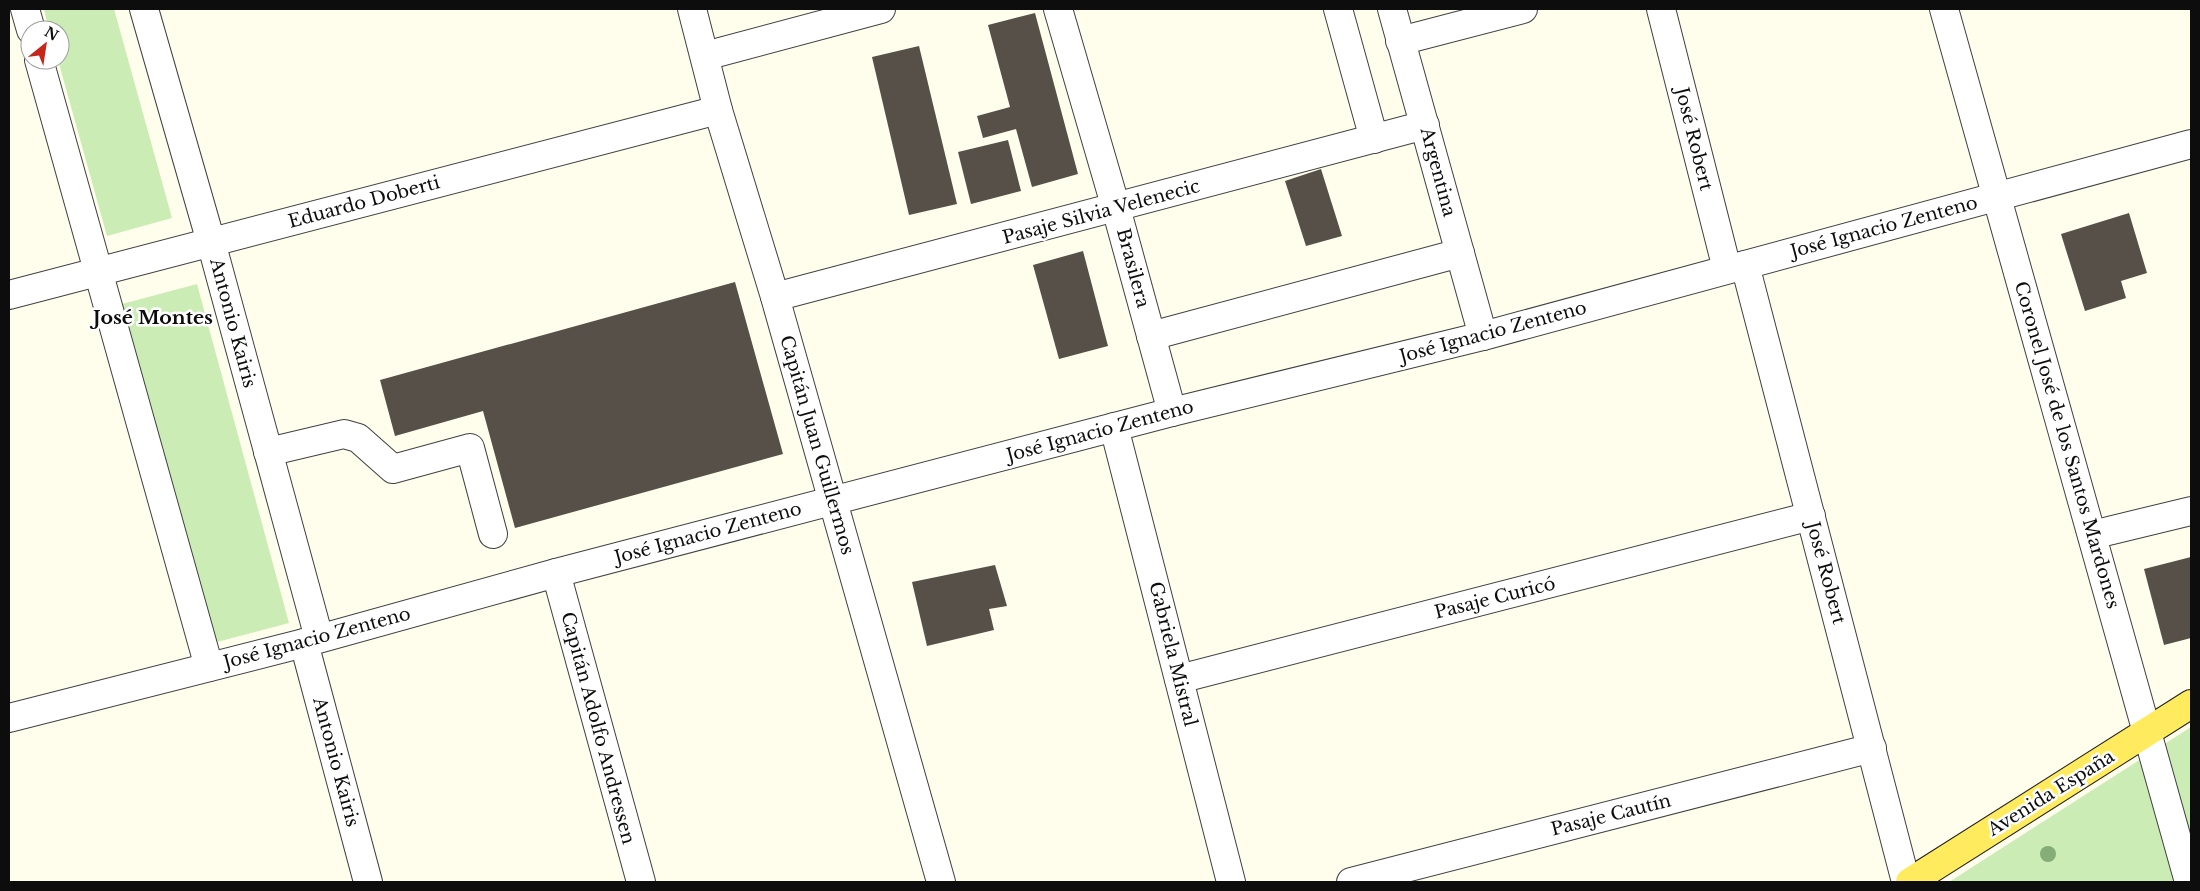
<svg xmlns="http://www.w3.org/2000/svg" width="2200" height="891" font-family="'Libre Baskerville',serif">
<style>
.green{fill:#cbecb4}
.building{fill:#575049}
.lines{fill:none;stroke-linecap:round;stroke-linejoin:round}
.minor-casing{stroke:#404040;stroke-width:30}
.major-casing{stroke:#1e1e1e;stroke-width:30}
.minor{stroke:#fff;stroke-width:28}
.major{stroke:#ffeb5d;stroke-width:28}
.tree{fill:#84ad78}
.labels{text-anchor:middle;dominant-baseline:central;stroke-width:5;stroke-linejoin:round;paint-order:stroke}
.street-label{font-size:18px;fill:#0d0d0d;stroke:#fff}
.neighbourhood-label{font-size:19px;font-weight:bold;fill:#0d0d0d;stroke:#fff}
</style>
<rect width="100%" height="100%" fill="#fffeed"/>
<g class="green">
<path d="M44 9H114L172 218 107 236 58 60H60V30H49Z"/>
<path d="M197 284 289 623 213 643 122 304Z"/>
<path d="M2191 727V881L2190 882H1949Z"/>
</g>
<g class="building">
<path d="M1035 13 1078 174 1032 187 1016 129 983 138 977 116 1010 107 988 25Z"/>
<path d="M919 46 957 204 909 215 872 57Z"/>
<path d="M1008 140 1021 191 971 204 958 152Z"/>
<path d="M1321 169 1342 236 1306 246 1285 181Z"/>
<path d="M2129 213 2147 273 2121 281 2126 298 2085 311 2061 234Z"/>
<path d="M1083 251 1108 346 1059 359 1033 265Z"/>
<path d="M735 282 783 454 515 528 483 411 395 436 380 380Z"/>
<path d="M2191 557V638L2164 645 2144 569Z"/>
<path d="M995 565 1007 606 989 609 994 630 927 646 912 582Z"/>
</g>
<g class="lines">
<g class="minor-casing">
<g id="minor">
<path d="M25 9 31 30"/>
<path d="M144 9 211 242 319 638"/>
<path d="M692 9 718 110 775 297 941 882"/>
<path d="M1058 9 1116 208 1172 412"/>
<path d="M1338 9 1374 139"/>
<path d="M1392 9 1483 336"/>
<path d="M1661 9 1727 269"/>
<path d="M1944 9 2189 882"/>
<path d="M1400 41 1523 9"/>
<path d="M705 56 881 9"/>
<path d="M39 60 209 667"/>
<path d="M1745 265 1906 882"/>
<path d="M9 295 718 110"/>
<path d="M775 297 1425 125"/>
<path d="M1151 336 1460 253"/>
<path d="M1114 427 1231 882"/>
<path d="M268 452 344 434 358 438 393 469 470 448 493 534"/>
<path d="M2092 535 2191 511"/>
<path d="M556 573 641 882"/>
<path d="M304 643 368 882"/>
<path d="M1179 679 1811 516"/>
<path d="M9 718 304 643 556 573 1172 412 1483 336 2191 144"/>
<path d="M1351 882 1872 748"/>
</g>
</g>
<g class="major-casing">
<path id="major" d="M1910 882 2191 704"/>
</g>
<use href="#minor" class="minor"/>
<use href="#major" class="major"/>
</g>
<circle class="tree" cx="2048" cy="854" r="8"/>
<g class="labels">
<g class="street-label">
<text transform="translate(1694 139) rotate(76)">José Robert</text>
<text transform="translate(1438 172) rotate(75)">Argentina</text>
<text transform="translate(364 202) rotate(-15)">Eduardo Doberti</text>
<text transform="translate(1101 212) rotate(-15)">Pasaje Silvia Velenecic</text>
<text transform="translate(1884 227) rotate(-15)">José Ignacio Zenteno</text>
<text transform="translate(1133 268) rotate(75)">Brasilera</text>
<text transform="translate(233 323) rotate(75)">Antonio Kairis</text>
<text transform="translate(1493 332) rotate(-15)">José Ignacio Zenteno</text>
<text transform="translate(1100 431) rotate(-15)">José Ignacio Zenteno</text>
<text transform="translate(817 445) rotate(74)">Capitán Juan Guillermos</text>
<text transform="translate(2067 445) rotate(74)">Coronel José de los Santos Mardones</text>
<text transform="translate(708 533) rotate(-15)">José Ignacio Zenteno</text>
<text transform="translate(1826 573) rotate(75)">José Robert</text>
<text transform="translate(1495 598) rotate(-14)">Pasaje Curicó</text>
<text transform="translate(317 638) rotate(-15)">José Ignacio Zenteno</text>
<text transform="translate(1173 654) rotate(76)">Gabriela Mistral</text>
<text transform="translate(598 728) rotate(75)">Capitán Adolfo Andressen</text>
<text transform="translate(336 762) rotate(75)">Antonio Kairis</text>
<text transform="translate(2051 793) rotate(-32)">Avenida España</text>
<text transform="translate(1611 815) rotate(-14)">Pasaje Cautín</text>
</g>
<g class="neighbourhood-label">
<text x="153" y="317">José Montes</text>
</g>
</g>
<rect width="2200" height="891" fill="none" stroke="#0d0d0d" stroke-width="20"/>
<g transform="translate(45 45) rotate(30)"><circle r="24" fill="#ffffff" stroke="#9e9e9e"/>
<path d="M0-4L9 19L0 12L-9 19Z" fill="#c7271b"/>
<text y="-8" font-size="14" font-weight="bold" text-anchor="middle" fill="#0d0d0d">N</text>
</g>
</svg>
